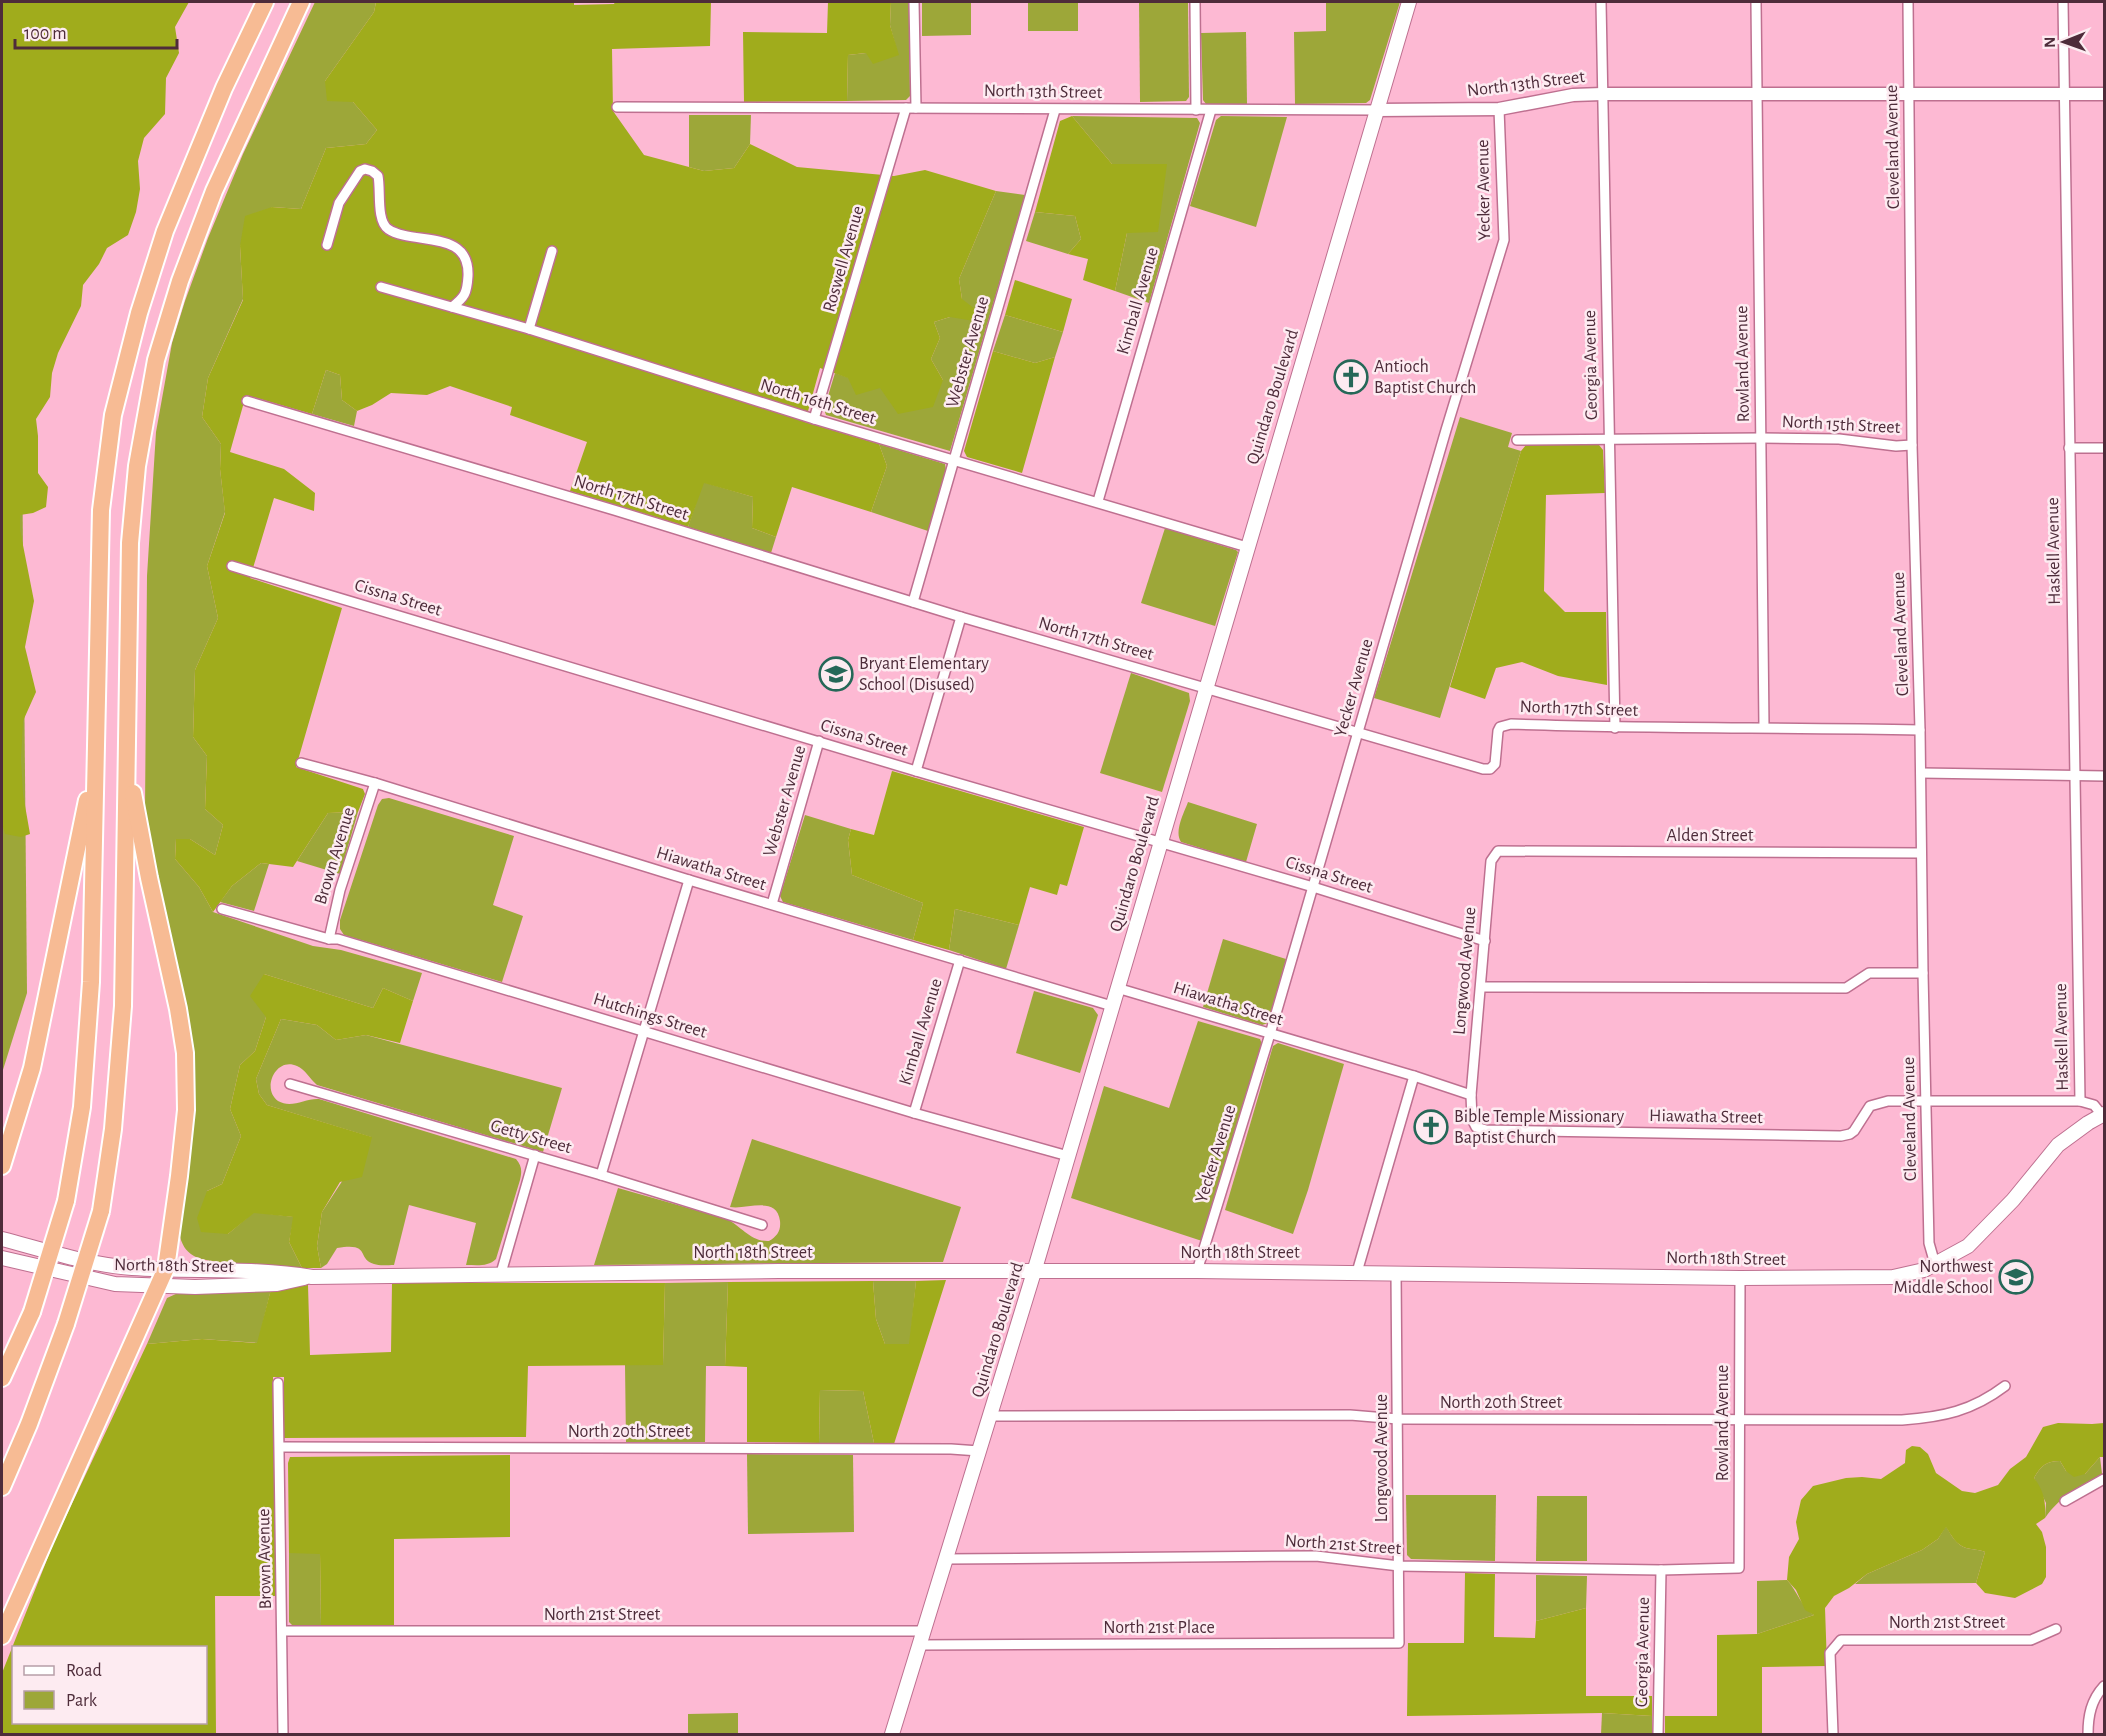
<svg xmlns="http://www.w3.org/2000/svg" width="2106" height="1736" font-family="'Alegreya Sans',sans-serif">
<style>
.green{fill:#9da739}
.forest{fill:#a0ac1c;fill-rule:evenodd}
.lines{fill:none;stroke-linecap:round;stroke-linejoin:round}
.minor-casing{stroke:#be7090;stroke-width:12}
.tertiary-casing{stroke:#be7090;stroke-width:15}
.secondary-casing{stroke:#be7090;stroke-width:16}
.motorway-casing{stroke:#fff;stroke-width:20}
.minor{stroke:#fff;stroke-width:9}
.tertiary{stroke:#fff;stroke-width:12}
.secondary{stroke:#fff;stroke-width:14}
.motorway{stroke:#f7bb94;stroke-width:16}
.motorway-bridge-casing{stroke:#fff;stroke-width:20;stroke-linecap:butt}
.motorway-bridge{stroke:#f7bb94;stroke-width:16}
.labels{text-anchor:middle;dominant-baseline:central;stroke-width:5;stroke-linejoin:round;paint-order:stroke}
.street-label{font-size:18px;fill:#4e2c3a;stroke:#fdebf1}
.poi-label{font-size:18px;fill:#4e2c3a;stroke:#fdebf1;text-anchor:start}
</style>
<rect width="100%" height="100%" fill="#fdb9d3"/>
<g class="green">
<path d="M2 2H18L27 993 2 1073Z"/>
<path d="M315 2H376L374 12 325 81 353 102 377 130 366 144 326 148 301 209 272 207 240 246 243 299 208 378 202 417 221 444 220 469 225 512 207 566 218 618 195 670 193 737 207 756 205 809 223 825 215 855 190 839H176L175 859 199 887 213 912 313 946 341 950 422 973 413 1001 383 988 373 1008 264 974 266 1017 255 1051 240 1065 230 1109 241 1136 222 1184 207 1191 228 1234 254 1212 294 1217 289 1242 302 1268C280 1266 210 1265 194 1256 185 1251 182 1244 179 1234L191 1139 145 809 147 576 156 432 172 343 185 301 208 238 243 154Z"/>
<path d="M891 2H909L910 96 906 100 847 101 848 55 866 53 898 55 890 25Z"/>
<path d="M922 2H971V35L922 36Z"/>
<rect x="1028" y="2" width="50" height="29"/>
<path d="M1139 2H1188L1189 97 1186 101 1140 102Z"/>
<path d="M1326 2H1400L1370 100 1366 103 1295 104 1294 32 1326 31Z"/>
<path d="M1246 32 1247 104H1206L1203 100 1201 33Z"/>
<path d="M689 115H751L750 144 734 168 704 171 689 167Z"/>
<path d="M1072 116 1197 118 1200 123 1149 303 1115 291 1127 233 1112 164Z"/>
<path d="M1221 116 1287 117 1256 227 1190 206 1216 120Z"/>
<path d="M996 191 1025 195 950 451 826 415 824 409 835 373 880 388 943 380 931 359 940 338 934 322 950 317 962 299 959 279Z"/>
<path d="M1035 212 1075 216 1081 239 1068 254 1026 241Z"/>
<path d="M1005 315 1063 332 1055 357 1035 363 993 351Z"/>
<path d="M326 370 340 375 342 400 357 411 354 426 312 414Z"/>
<path d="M1460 417 1512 433 1508 447 1521 451 1440 718 1374 698Z"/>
<path d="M879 444 945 464 946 470 928 531 871 512 887 466Z"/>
<path d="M703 482 753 497 752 528 776 537 771 553 688 527Z"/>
<path d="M1165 528 1236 550 1238 552 1215 626 1141 603Z"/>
<path d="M1131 673 1189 693 1190 701 1162 792 1100 773Z"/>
<path d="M389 798 514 836 493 905 523 916 502 982 344 935 340 929V920L378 805 382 799Z"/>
<path d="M1188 802 1257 824 1246 862 1181 842C1174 831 1184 813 1188 802Z"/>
<path d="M358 812 340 874 297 861 328 813Z"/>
<path d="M805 815 851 829 848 840 852 875 923 903 913 940 783 902 780 896Z"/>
<path d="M261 863 269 864 254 911 220 902 232 886Z"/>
<path d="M955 909 1019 925 1006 969 949 950Z"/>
<path d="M1223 939 1286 959 1268 1023 1262 1025 1203 1007Z"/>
<path d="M1034 991 1093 1008 1098 1015 1080 1073 1016 1053Z"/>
<path d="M281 1019 317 1025 336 1040 366 1035 562 1088 543 1152 317 1085C310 1079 305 1069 297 1066 276 1056 261 1089 278 1101 292 1109 305 1098 319 1099L516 1159C522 1166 522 1171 520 1180L496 1259C488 1267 477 1265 466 1265L476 1223 409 1205 394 1265C388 1265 379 1266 374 1264 356 1259 372 1242 337 1248L327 1264 321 1268 317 1246 322 1212 371 1137 267 1105 259 1094 256 1079Z"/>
<path d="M1198 1021 1260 1039 1262 1044 1202 1241 1071 1198 1104 1086 1169 1108Z"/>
<path d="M1278 1043 1344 1064 1308 1190 1293 1234 1225 1210 1273 1046Z"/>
<path d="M752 1139 961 1207 943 1262 594 1265 618 1188 727 1219C742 1227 751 1242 769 1241 777 1236 781 1231 780 1221 777 1195 747 1210 730 1207Z"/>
<path d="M873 1281H916L910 1344H885L876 1319Z"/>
<path d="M728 1282 725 1366H706L705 1442H626L625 1365 663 1364 665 1283Z"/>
<path d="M271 1289 258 1343 202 1339 147 1344 167 1298 178 1293Z"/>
<path d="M820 1390 863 1391 874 1443H819Z"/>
<path d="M747 1454 853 1455 854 1532 748 1534Z"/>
<path d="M2100 1457 2102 1474C2079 1487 2060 1496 2045 1518L2046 1503 2034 1478C2041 1466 2046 1461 2060 1461L2066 1471 2085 1474Z"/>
<path d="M1406 1495H1496L1495 1561 1411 1559 1407 1555Z"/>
<path d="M1537 1496H1587V1561H1536Z"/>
<path d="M1946 1526C1951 1535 1956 1545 1966 1548 1973 1550 1978 1549 1985 1552L1976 1583 1855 1584 1867 1574 1922 1550 1938 1539Z"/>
<path d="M289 1553H320L321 1625H292L289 1622Z"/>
<path d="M1536 1575 1587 1576 1586 1608 1536 1621Z"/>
<path d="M1787 1580C1798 1592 1801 1607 1814 1615L1757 1634V1581Z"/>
<path d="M738 1713V1734H688V1714Z"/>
<path d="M1602 1713 1652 1716V1734H1601Z"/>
</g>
<g class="forest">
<path d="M2 2H189L175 27 179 53 166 78 165 114 144 138 138 161 140 189 136 212 128 235 107 248 99 264 83 285 81 306 58 353 52 373 50 397 36 419 38 436V473L48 487 46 507 33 513 20 515V530L34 601 25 647 36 692 23 721 21 759 23 794 30 834 21 837 5 834 2 823Z"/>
<path d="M376 2H574V5L614 4 615 2H711L710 46 612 49 613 111 644 155 704 171 734 168 750 144 797 167 894 176 925 170 996 191 959 279 962 299 975 309 974 321 950 317 934 322 940 338 931 359 943 380 933 407 898 414 880 388 856 395 848 378 820 368 805 422 879 444 887 466 871 512 792 487 776 537 752 528 753 497 704 483 688 527 570 491 587 442 510 415 512 407 450 386 427 395 391 393 372 405 357 411 342 400 340 375 326 370 312 414 246 395 230 452 284 469 315 493 314 511 274 498 250 578 342 608 296 767 363 789 365 794 358 812 328 813 293 867 261 863 232 886 213 912 199 887 175 859 176 839H190L215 855 223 825 205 809 207 756 193 737 195 670 218 618 207 566 225 513 220 469 221 444 202 417 208 378 243 300 240 246 245 216 272 207 301 209 326 148 366 144 377 130 353 102 327 101 325 81 374 12Z"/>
<path d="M828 2H891L890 25 899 55 873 64 866 53 848 55 847 101 744 102 743 32 827 33Z"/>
<path d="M1072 116 1112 164H1167L1158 232 1127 233 1115 291 1083 280 1088 259 1068 254 1081 239 1075 216 1035 212 1060 121Z"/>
<path d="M1015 280 1072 299 1063 332 1005 315Z"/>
<path d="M993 351 1035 363 1055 357 1022 473 967 457 964 451Z"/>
<path d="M1526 445H1599L1603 450 1605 493 1546 495 1544 591 1565 612H1606L1607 685 1558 676 1522 662 1496 668 1485 699 1450 687 1521 451Z"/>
<path d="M892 771 1084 827 1067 886 1060 884 1057 895 1030 887 1019 925 955 909 949 950 913 940 923 903 852 875 848 840 851 829 874 835Z"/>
<path d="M264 974 373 1008 383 988 413 1001 400 1043 366 1035 336 1040 317 1025 281 1019 256 1079 259 1094 267 1105 372 1137 362 1177 340 1182 322 1212 317 1246 321 1268H302L289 1242 293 1217 254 1213 228 1234 201 1232 197 1218 207 1191 222 1184 241 1136 230 1109 240 1065 255 1051 266 1017 250 996Z"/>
<path d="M946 1280 894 1444 874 1443 863 1391 820 1390 819 1443 747 1442V1367L725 1366 728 1282 873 1281 876 1319 885 1344H909L916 1281Z"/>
<path d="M392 1283H665L663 1365 528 1366 526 1437 284 1438V1377H273L276 1596H215L216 1734H2V1673L54 1542 147 1344 202 1339 257 1343 271 1289 308 1285 310 1355 391 1352ZM14 1648H206V1722H14Z"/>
<path d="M2058 1423 2092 1424 2104 1423V1457H2100L2085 1474 2074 1477 2066 1471 2060 1461C2046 1461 2041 1466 2034 1478 2044 1491 2046 1502 2045 1518L2036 1524 2042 1532 2046 1547V1577L2042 1584 2015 1598 1985 1593 1976 1583 1985 1552C1978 1549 1973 1550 1966 1548 1956 1545 1951 1535 1946 1527L1938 1539 1922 1550 1867 1574 1849 1588 1834 1596 1825 1608 1827 1666 1762 1667V1734H1665V1716H1717V1635L1757 1634 1814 1615 1805 1610 1796 1590 1787 1580 1789 1557 1799 1539 1796 1522 1801 1500 1813 1486 1846 1478 1862 1477 1881 1479 1905 1463 1906 1450 1912 1446 1920 1447 1928 1454 1936 1473 1962 1491 1975 1493 1998 1485 2010 1469 2026 1457 2043 1427Z"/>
<path d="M510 1455V1537L394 1539V1626L321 1625 320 1554 289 1553 288 1463 290 1457Z"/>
<path d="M1465 1573 1495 1574 1494 1637 1535 1638 1536 1621 1586 1608V1696H1652V1716L1602 1713 1407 1716 1408 1643H1464Z"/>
</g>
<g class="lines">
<g class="minor-casing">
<g id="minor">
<path d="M914 2 916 108"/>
<path d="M1195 2 1196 110"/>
<path d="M1601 2 1615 728"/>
<path d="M1756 2 1764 727"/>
<path d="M1908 2 1912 445 1920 730 1923 973 1929 1243 1935 1264"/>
<path d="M2063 2 2080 1101"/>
<path d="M617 107 1377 110"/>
<path d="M327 245 339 203 360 171 365 169 372 171 378 176C381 191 376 220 388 229 413 246 470 228 468 276 467 293 465 297 452 307"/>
<path d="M381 287 529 329 814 419 1247 547"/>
<path d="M529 329 552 251"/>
<path d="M247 401 614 510 961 617 1483 769H1490L1495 764 1498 731 1500 727 1511 724C1647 729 1784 727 1920 730"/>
<path d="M814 419 906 108"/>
<path d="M1517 440 1761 438 1839 439 1896 446 1912 445"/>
<path d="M2069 448H2104"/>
<path d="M1098 501 1211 110"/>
<path d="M232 566 916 771 1313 887 1485 941"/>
<path d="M913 602 1055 110"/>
<path d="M301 763 375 783 689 880 1112 1006"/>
<path d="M916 771 961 617"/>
<path d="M1921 773 2104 776"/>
<path d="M1921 853 1498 851 1491 861 1471 1095 1472 1119 1476 1127 1486 1130 1841 1136 1850 1134 1854 1131 1870 1106 1888 1101H2080L2094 1105 2102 1115"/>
<path d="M772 904 819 741"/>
<path d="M222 909 329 939H338L914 1113 1068 1156"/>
<path d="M329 939 340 890 375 783"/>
<path d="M1481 987 1846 988 1869 973H1923"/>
<path d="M1117 988 1414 1076 1471 1095"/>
<path d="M290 1084 601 1175 762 1225"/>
<path d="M914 1113 960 960"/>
<path d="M601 1175 689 880"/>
<path d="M1197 1271 1270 1034 1446 430 1504 240 1499 109"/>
<path d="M1357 1272 1414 1076"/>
<path d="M501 1273 535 1155"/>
<path d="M278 1383 283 1734"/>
<path d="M990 1416 1350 1415 1398 1419 1902 1420C1943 1417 1972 1411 2005 1386"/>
<path d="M280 1447 951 1449 979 1451"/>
<path d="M2065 1501 2104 1479"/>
<path d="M945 1559 1316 1556 1399 1566 1661 1570 1739 1568 1740 1278"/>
<path d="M282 1631H922"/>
<path d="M918 1645 1399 1643 1396 1272"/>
<path d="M1658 1734 1661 1570"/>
<path d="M1833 1734 1830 1653 1841 1640H2031L2056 1629"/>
<path d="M2088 1734C2088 1716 2091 1700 2104 1686"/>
</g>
</g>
<g class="tertiary-casing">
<path id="tertiary" d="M1377 110 1499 109 1573 95 1602 94H2104"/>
</g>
<g class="secondary-casing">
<g id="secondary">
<path d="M2 1239C44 1250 89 1265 132 1268 193 1272 253 1267 312 1277L779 1271H1197L1740 1278 1893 1277 1924 1270 1968 1246 2013 1200 2058 1145 2088 1123 2104 1114"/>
<path d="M2 1258 115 1284 195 1287 277 1284 304 1278"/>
<path d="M892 1734 1034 1272 1409 2"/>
</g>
</g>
<g class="motorway-casing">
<g id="motorway">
<path d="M2 1166 32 1068 87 800"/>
<path d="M66 1201 82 1107 91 982 101 510 113 415 139 313 165 231 224 88 265 2"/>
<path d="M101 1211 113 1129 123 1006 130 543 137 466 156 360 180 281 214 191 301 2"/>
<path d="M2 1378 32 1312"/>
<path d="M2 1487 29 1424 66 1324"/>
<path d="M2 1636 166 1268 179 1176 186 1110 185 1053 178 1009 149 878 133 793"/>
</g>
</g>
<use href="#minor" class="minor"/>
<use href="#tertiary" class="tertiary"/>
<use href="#secondary" class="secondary"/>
<use href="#motorway" class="motorway"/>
<g class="motorway-bridge-casing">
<g id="motorway-bridge">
<path d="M32 1312 66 1201"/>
<path d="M66 1324 101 1211"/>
</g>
</g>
<use href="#motorway-bridge" class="motorway-bridge"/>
</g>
<defs>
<g id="church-ring" transform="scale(1.725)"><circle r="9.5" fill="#fdebf1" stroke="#256858" stroke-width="1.5"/><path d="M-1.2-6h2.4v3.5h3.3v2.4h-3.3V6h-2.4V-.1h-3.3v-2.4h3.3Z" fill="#256858"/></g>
<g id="school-ring" transform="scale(1.725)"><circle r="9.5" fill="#fdebf1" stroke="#256858" stroke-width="1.5"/><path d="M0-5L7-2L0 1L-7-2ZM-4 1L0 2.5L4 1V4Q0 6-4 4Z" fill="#256858"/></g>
</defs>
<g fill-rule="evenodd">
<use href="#church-ring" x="1351" y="377"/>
<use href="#school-ring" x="836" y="674"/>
<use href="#church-ring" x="1431" y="1127"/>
<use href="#school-ring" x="2016" y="1277"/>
</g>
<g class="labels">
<g class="street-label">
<text transform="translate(1526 84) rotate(-7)">North 13th Street</text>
<text transform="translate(1043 92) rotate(1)">North 13th Street</text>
<text transform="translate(1893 147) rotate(-91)">Cleveland Avenue</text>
<text transform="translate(1484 190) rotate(-91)">Yecker Avenue</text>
<text transform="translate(844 259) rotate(-74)">Roswell Avenue</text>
<text transform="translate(1138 301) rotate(-74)">Kimball Avenue</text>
<text transform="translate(968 352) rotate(-74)">Webster Avenue</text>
<text transform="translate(1743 364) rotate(-91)">Rowland Avenue</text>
<text transform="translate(1591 365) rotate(-91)">Georgia Avenue</text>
<text transform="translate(1273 397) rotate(-73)">Quindaro Boulevard</text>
<text transform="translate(818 402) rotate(17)">North 16th Street</text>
<text transform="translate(1841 425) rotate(3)">North 15th Street</text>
<text transform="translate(631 498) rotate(17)">North 17th Street</text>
<text transform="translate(2054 551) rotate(-91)">Haskell Avenue</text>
<text transform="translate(398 598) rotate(17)">Cissna Street</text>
<text transform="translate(1901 634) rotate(-92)">Cleveland Avenue</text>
<text transform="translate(1096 639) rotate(16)">North 17th Street</text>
<text transform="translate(1354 688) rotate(-74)">Yecker Avenue</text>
<text transform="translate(1579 709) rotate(2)">North 17th Street</text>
<text transform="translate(864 738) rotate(17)">Cissna Street</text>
<text transform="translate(785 801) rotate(-74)">Webster Avenue</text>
<text x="1710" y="836">Alden Street</text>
<text transform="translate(335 856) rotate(-73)">Brown Avenue</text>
<text transform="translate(1135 864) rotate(-74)">Quindaro Boulevard</text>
<text transform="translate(711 869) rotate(17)">Hiawatha Street</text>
<text transform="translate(1329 875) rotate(17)">Cissna Street</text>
<text transform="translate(1465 971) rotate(-85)">Longwood Avenue</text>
<text transform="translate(1228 1004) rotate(17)">Hiawatha Street</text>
<text transform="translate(650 1016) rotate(17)">Hutchings Street</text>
<text transform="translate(921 1032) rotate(-73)">Kimball Avenue</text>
<text transform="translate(2062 1037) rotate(-91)">Haskell Avenue</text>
<text transform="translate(1706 1117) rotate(1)">Hiawatha Street</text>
<text transform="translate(1910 1119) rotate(-91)">Cleveland Avenue</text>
<text transform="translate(531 1137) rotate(16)">Getty Street</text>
<text transform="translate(1216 1154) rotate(-73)">Yecker Avenue</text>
<text x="753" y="1253">North 18th Street</text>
<text x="1240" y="1253">North 18th Street</text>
<text transform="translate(1726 1259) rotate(1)">North 18th Street</text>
<text transform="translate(174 1266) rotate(1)">North 18th Street</text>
<text transform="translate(998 1330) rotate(-73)">Quindaro Boulevard</text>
<text x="1501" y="1403">North 20th Street</text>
<text transform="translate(1723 1423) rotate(-90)">Rowland Avenue</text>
<text x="629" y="1432">North 20th Street</text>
<text transform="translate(1382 1458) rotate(-90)">Longwood Avenue</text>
<text transform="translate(1343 1545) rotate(4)">North 21st Street</text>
<text transform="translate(265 1559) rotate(-91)">Brown Avenue</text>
<text x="602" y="1615">North 21st Street</text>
<text x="1947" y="1623">North 21st Street</text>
<text x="1159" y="1628">North 21st Place</text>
<text transform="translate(1643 1652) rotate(-89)">Georgia Avenue</text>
</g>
<g class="poi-label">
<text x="1374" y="367">Antioch<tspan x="1374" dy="21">Baptist Church</tspan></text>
<text x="859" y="664">Bryant Elementary<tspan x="859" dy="21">School (Disused)</tspan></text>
<text x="1454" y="1117">Bible Temple Missionary<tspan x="1454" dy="21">Baptist Church</tspan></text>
<text x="1993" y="1267" text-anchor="end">Northwest<tspan x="1993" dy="21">Middle School</tspan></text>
</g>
</g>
<rect width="2106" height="1736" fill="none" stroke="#4e2c3a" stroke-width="6"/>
<rect x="12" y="1646" width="195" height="78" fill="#fdebf1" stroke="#b79fa8" stroke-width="1.5"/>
<rect x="24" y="1666" width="30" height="9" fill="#ffffff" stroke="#b79fa8" stroke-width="1.5"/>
<text x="66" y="1676" font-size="18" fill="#4e2c3a">Road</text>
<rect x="24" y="1691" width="30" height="18" fill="#9da739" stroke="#b79fa8" stroke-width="1.5"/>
<text x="66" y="1706" font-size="18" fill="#4e2c3a">Park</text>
<g transform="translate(2064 42) rotate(269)" stroke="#fdebf1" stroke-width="4.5" paint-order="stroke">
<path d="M0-4.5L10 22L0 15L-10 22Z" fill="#4e2c3a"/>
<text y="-9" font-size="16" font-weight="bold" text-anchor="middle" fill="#4e2c3a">N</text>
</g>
<path d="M15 39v9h162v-9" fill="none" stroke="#4e2c3a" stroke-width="3"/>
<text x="24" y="39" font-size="18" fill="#4e2c3a" stroke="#fdebf1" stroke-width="4.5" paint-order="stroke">100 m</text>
</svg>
